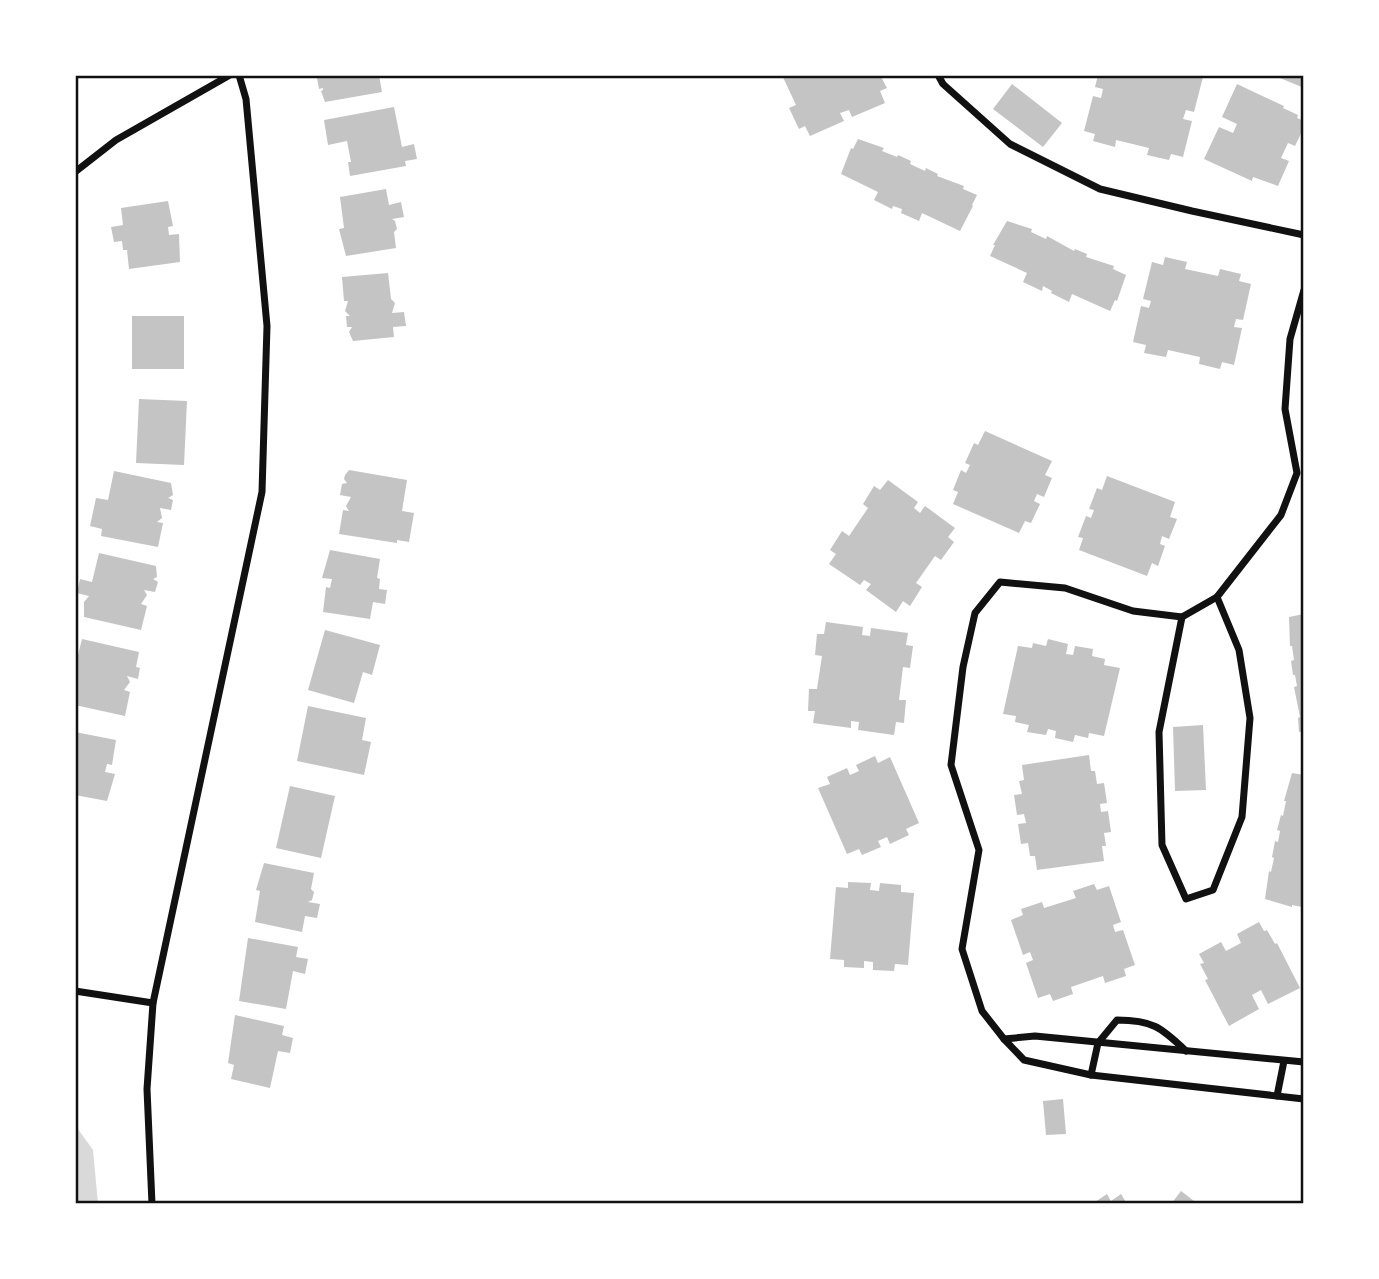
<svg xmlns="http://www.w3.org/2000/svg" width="1379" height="1279" font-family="Bitter,serif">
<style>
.water{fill:#d9d9d9}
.building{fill:#c4c4c4}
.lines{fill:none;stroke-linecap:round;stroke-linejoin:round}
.minor{stroke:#111;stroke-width:7}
.neatline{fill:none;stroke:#111;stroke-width:2.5}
</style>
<rect width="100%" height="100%" fill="#fff"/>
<path class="water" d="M75 1125 93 1150 98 1204H75Z"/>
<g class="building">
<path d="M323 75H379L382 92 325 102 321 91 323 90V88L319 89 317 78 323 77Z"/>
<path d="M782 75H880L887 88 880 91 885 103 852 117 849 110 840 113 844 121 810 136 805 126 799 129 789 108 796 105Z"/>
<path d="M1098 75 1203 77 1194 112 1186 110 1183 119 1192 121 1183 157 1171 154 1169 160 1147 155 1149 148 1116 140 1115 147 1093 141 1095 134 1084 131 1093 96 1101 98 1103 89 1095 87Z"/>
<path d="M1281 75H1304V88L1280 78Z"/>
<path d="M1012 84 1062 123 1043 147 993 109Z"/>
<path d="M1237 84 1284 106 1283 108 1298 115 1297 118 1304 121V127L1295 146 1288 143 1281 158 1289 161 1278 186 1253 177 1252 181 1204 159 1219 127 1233 133 1237 124 1222 117Z"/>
<path d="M394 107 402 147 414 144 417 159 405 161 406 166 350 176 348 162H351L347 141 328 145 324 120Z"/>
<path d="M858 139 884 148 882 151 897 157 898 155 911 161 910 164 925 171 926 168 938 174 937 176 964 186 963 189 977 195 972 205 973 206 960 231 922 213 919 221 901 213 902 209 893 206 892 209 874 200 878 192 841 174 851 148 853 149Z"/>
<path d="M386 189 389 205 401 202 404 217 392 219 395 221 397 229 394 232 396 248 346 256 339 229 344 228 340 197Z"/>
<path d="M168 201 173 226 168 227 169 235 179 234 180 262 129 269 127 250H123L122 241 114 242 111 227 123 225 121 208Z"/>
<path d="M1007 221 1032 229 1031 232 1046 239 1047 236 1074 251 1075 249 1087 254 1086 257 1114 266 1113 269 1126 275 1117 301 1115 300 1110 311 1072 294 1069 302 1051 293 1052 291 1043 286 1042 291 1023 282 1027 273 990 256 995 245H993Z"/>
<path d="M1165 257 1187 262 1185 269 1218 276 1220 269 1241 274 1239 281 1251 284 1243 320 1236 319 1234 327 1242 328 1234 365 1222 362 1220 369 1199 364 1200 357 1168 350 1166 357 1144 353 1146 345 1133 342 1141 306 1149 308 1151 301 1143 299 1152 262 1163 265Z"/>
<path d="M388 273 391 299 395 303 392 313 404 312 406 326 393 327 394 337 353 341 349 332 352 327H347L346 316H350L345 311 348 301H344L342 277Z"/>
<rect x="132" y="316" width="52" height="53"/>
<path d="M139 399 187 401 184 465 136 463Z"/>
<path d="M985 431 1052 461 1045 475 1052 478 1044 497 1037 494 1034 501 1040 504 1031 523 1025 521 1019 533 953 504 958 492 953 490 961 470 966 473 970 465 965 463 974 443 978 445Z"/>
<path d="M349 470 407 480 402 511 414 513 409 542 397 540V543L339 534 343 510 349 511 346 506 351 497 340 495 342 484 347 483 344 479 345 475Z"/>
<path d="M114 471 171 483 173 495 168 498 173 500 171 510 160 508 162 518 157 522 163 523 158 547 101 536 102 529 90 526 96 498 108 500Z"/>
<path d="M1107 476 1175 502 1170 517 1177 519 1169 539 1162 536 1160 544 1165 546 1158 566 1152 563 1147 576 1079 550 1083 538 1078 537 1086 516 1091 518 1094 510 1089 509 1097 488 1102 490Z"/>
<path d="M888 480 918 502 914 508 920 513 925 506 955 528 948 537 954 542 941 560 935 556 916 583 922 587 910 606 903 601 896 612 866 590 871 584 864 580 860 585 829 564 836 554 830 550 842 531 849 536 868 508 863 504 874 486 880 490Z"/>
<path d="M330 550 380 559 377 578 380 579 379 589 387 590 385 604 373 602 370 619 323 612 326 587 330 588 332 579 322 578Z"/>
<path d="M99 553 156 566 157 577 153 579 158 582 155 592 144 590 147 595 141 604 147 606 141 630 84 617V602L89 596 77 593 80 579 92 582Z"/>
<path d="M1304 614V731L1299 732 1298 718 1300 717 1294 687 1297 686 1295 675H1293L1291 661 1294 660 1292 646H1290L1289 617Z"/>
<path d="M826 622 863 627 862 635 870 636 871 628 908 633 906 645 913 646 910 668 903 667 899 700H906L904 723 896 722 894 735 858 730 859 722 851 721V728L813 723 815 711H808L809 689H817L822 656 815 655 817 634H824Z"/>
<path d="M325 630 380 645 372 675 363 672 354 703 308 690Z"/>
<path d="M82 639 139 652 136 667 140 668 138 679 127 676 130 682 124 690 130 692 125 716 75 705V667Z"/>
<path d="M1048 639 1068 644 1066 654 1073 655 1075 646 1093 649 1092 656 1105 659 1104 665 1120 668 1104 736 1089 733 1088 738 1075 735 1073 742 1055 738 1056 731 1048 729 1046 735 1027 732 1029 725 1015 722 1016 716 1003 714 1018 646 1032 648 1033 643 1046 646Z"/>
<path d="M308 706 366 718 362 740 371 742 364 775 297 761Z"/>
<path d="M1203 725 1206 790 1175 791 1173 727Z"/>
<path d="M75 732 116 740 112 765 107 764 105 772 115 774 107 801 75 795Z"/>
<path d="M1089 755 1091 771H1095L1097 784 1104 783 1107 803 1100 804 1101 812 1108 811 1111 832 1104 833 1106 846H1102L1104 861 1037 870 1035 856H1030L1028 843 1021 844 1018 824 1026 823 1024 814 1017 815 1014 795 1022 794 1019 781 1024 780 1022 765Z"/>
<path d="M875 756 878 763 890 757 919 823 906 829 909 835 890 844 887 837 878 841 881 847 862 855 859 849 847 854 818 788 830 784 827 777 847 768 850 775 859 771 856 765Z"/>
<path d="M1292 773 1304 775 1302 907 1292 905V907L1265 899 1269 871 1271 872 1274 858 1272 857 1275 841 1278 842 1280 831 1277 830 1281 815 1283 816 1286 801H1284Z"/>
<path d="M290 786 335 796 321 858 276 848Z"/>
<path d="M264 863 314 873 311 889 314 892 312 900 308 902 320 904 317 918 305 916 302 932 255 922 260 891 256 890Z"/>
<path d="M848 882 871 883 870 890 879 891 880 883 901 885V892L914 893 908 965 895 964 894 971 873 970V962L864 961V968L844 967V960L830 959 836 887 848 888Z"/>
<path d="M1094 884 1097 890 1109 886 1121 922 1113 925 1115 932 1123 930 1135 965 1124 969 1126 976 1105 983 1103 976 1071 987 1073 994 1053 1001 1050 994 1038 998 1026 963 1033 960 1030 952 1023 955 1011 920 1023 915 1021 909 1042 902 1044 908 1076 898 1073 891Z"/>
<path d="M1259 922 1264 931 1267 930 1275 944 1277 943 1300 988 1268 1004 1261 990 1252 995 1259 1009 1229 1026 1205 980 1208 979 1200 964 1204 963 1199 954 1221 942 1226 951 1241 943 1237 934Z"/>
<path d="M248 938 298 947 296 957 308 959 305 974 293 971 286 1009 239 1001Z"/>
<path d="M235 1015 284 1026 282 1035 293 1038 290 1053 278 1051 270 1088 231 1079 234 1065 228 1063Z"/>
<path d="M1063 1099 1066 1134 1046 1135 1043 1101Z"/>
<path d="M1181 1191 1198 1204H1171Z"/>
<path d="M1107 1194 1111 1201 1121 1194 1127 1204H1092Z"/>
</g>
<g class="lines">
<g class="minor">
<path d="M938 75 943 84 1010 144 1100 189 1192 211 1304 235"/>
<path d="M75 172 116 140 230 75"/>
<path d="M1304 290 1290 339 1285 409 1297 473 1281 515 1217 597 1182 617 1133 611 1065 588 1000 582 975 613 963 667 951 765 979 850 962 949 982 1011 1004 1039 1024 1060 1091 1075 1304 1099"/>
<path d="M1182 617 1159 732 1162 845 1186 899 1213 890 1242 817 1250 718 1239 650 1217 597"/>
<path d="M75 991 153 1003"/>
<path d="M1004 1039 1035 1036 1304 1062"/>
<path d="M1091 1075 1098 1043 1117 1020C1152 1020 1161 1027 1186 1051"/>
<path d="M1277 1096 1284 1061"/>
<path d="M152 1204 147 1089 153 1003 262 492 267 326 246 99 239 75"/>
</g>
</g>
<rect width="1379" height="1279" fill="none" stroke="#ffffff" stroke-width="154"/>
<rect x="77" y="77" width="1225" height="1125" class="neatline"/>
</svg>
